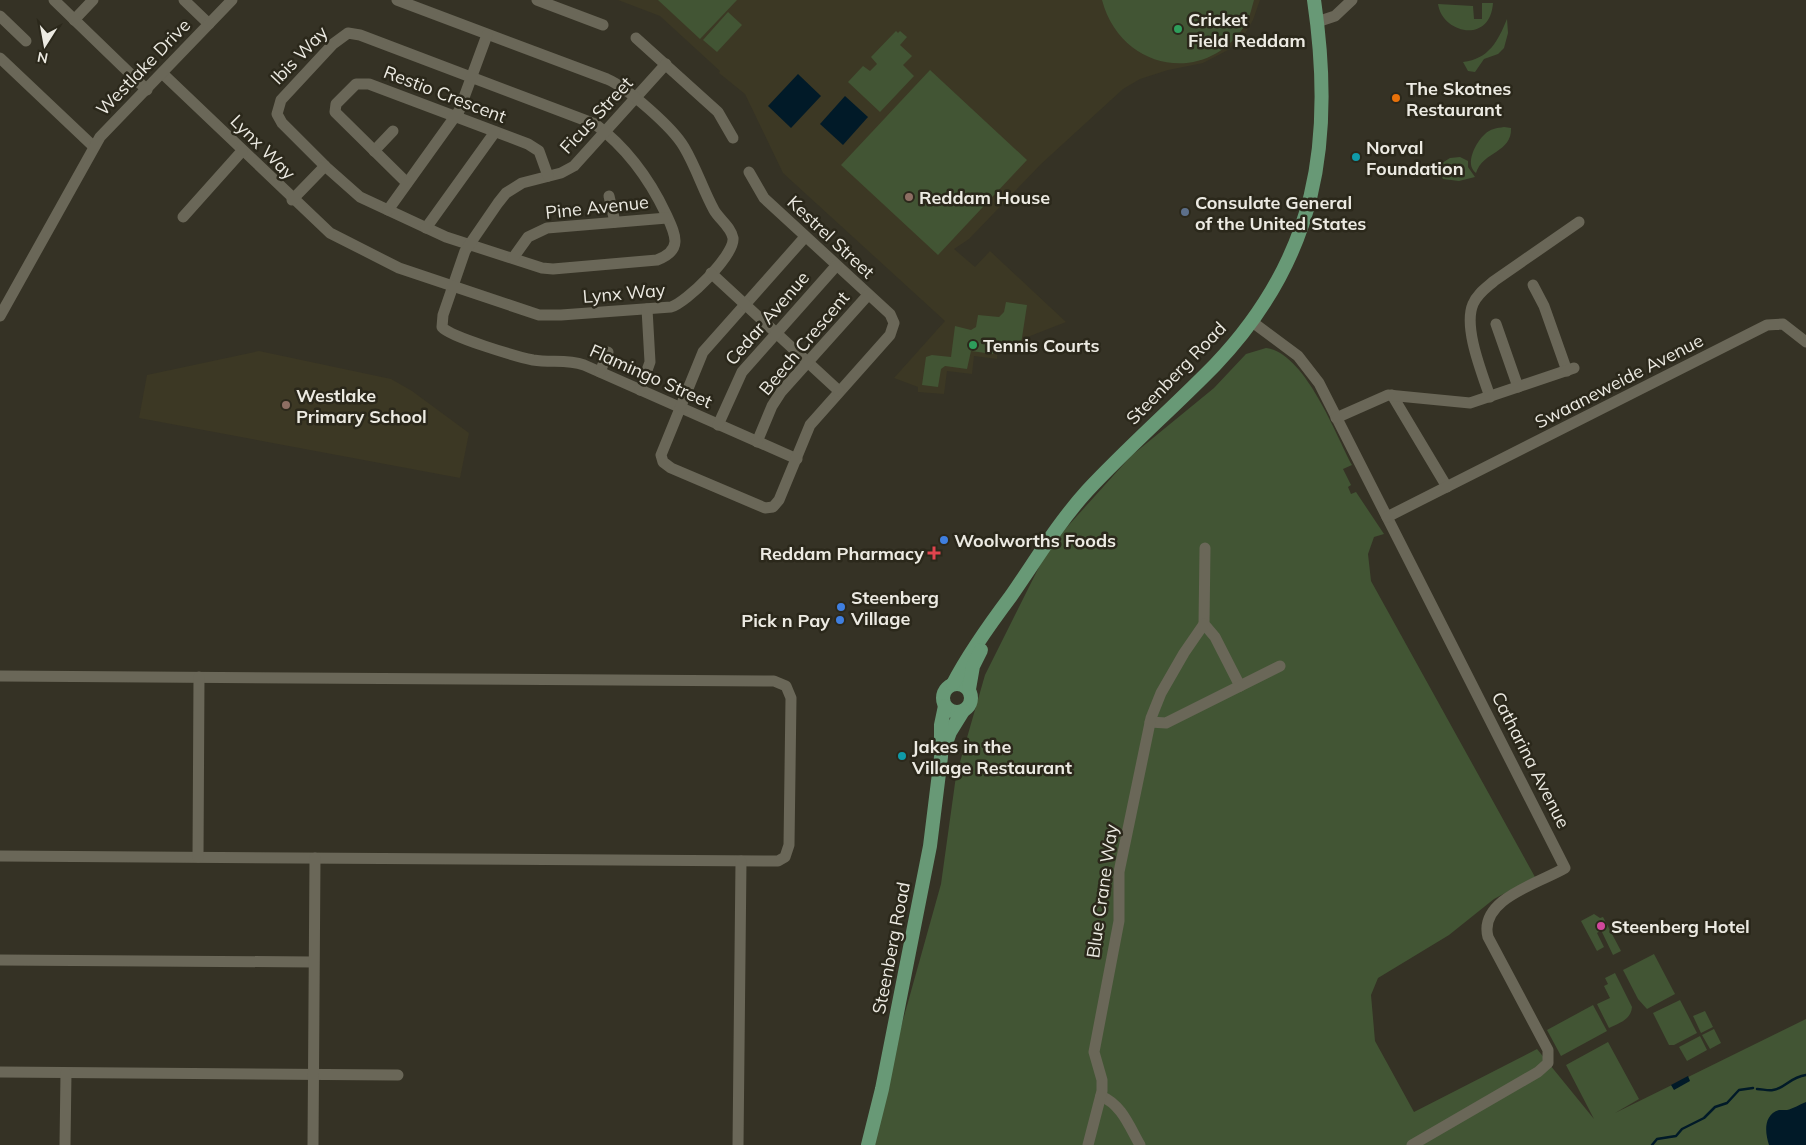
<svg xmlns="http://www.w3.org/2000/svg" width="1806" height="1145" font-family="Mulish,sans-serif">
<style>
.built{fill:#3c3824}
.green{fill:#425534}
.water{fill:#011a28}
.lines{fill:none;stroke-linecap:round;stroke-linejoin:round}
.stream{stroke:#011a28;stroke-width:2.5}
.minor{stroke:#6a6758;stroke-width:11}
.major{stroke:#689976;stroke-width:14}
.leisure-dot{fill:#2e9e5b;stroke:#2b281b;stroke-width:2}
.food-dot{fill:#e8710a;stroke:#2b281b;stroke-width:2}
.culture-dot{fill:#0f9aa8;stroke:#2b281b;stroke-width:2}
.education-dot{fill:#8d6e63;stroke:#2b281b;stroke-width:2}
.service-dot{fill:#5c6f8a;stroke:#2b281b;stroke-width:2}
.shop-dot{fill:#3f7fe0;stroke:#2b281b;stroke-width:2}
.health-dot{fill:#e0444e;stroke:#2b281b;stroke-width:2}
.hotel-dot{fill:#d1479c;stroke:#2b281b;stroke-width:2}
.labels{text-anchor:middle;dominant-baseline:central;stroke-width:5;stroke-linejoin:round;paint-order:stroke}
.poi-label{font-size:18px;font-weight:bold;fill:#eceae2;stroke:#2b281b;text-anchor:start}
.street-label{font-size:18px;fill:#eceae2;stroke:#2b281b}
</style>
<rect width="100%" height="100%" fill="#353225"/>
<g class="built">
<path d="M618 0H1260L1253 20 1246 32 1228 50 1203 63 1168 70 1140 79 1123 89 1041 164 969 239 954 249 975 267 990 251 1066 322 1025 338 1023 348 998 346 997 359 974 356 972 374 947 371 944 394 918 392V387L894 378 945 321 783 173 745 94 719 73 720 71 660 16Z"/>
<path d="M259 351 391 379 412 391 469 433 460 478 139 418 147 375Z"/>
</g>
<g class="green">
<path d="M658 0H737L700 39Z"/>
<path d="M1102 0H1254C1252 7 1250 16 1247 22 1209 87 1121 72 1102 0Z"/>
<path d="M1482 3H1493C1490 45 1442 33 1438 4L1473 6 1474 19H1482Z"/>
<path d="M728 12 742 25 717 52 703 40Z"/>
<path d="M1507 19 1508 33 1504 48 1498 54 1484 59 1475 72 1468 71 1463 62C1489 59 1498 41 1507 19Z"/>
<path d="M896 31 898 33 900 31 907 37 900 45 912 56 903 65 914 76 880 112 848 82 863 66 870 71 877 64 871 57Z"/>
<path d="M930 70 1027 160 938 255 841 165Z"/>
<path d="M1504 127 1511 128C1512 153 1483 151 1476 173 1464 164 1476 142 1485 134 1490 129 1497 128 1504 127Z"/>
<path d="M1460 157 1468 161V167L1475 177 1459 181 1443 179 1440 173 1442 163 1450 158Z"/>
<path d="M1006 302 1027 305 1021 344 995 343 993 354 971 351 967 369 945 366 941 369 938 387 922 385 926 357 932 355 951 357 955 326 971 330 976 327 978 315 999 317 1004 312Z"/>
<path d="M1266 348C1305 353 1335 433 1352 465L1343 469 1351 485 1348 487 1351 494 1356 492 1384 534 1374 537 1368 554 1371 581 1535 877 1494 899 1449 935 1378 978 1371 995 1375 1041 1414 1112 1537 1049 1594 1119 1566 1065 1608 1042 1639 1099 1615 1113 1806 1019V1145H870L877 1113 941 884 956 776 985 675 1049 547 1131 456 1214 388 1246 354Z"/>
<path d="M1594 914 1600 918 1603 917 1621 951 1613 955 1601 930 1597 933 1604 947 1597 951 1581 921Z"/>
<path d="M1654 954 1675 994 1647 1009 1638 999 1623 970Z"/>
<path d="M1615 973 1632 1007C1631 1020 1619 1023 1609 1028L1597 1004 1610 998 1604 986 1608 984 1605 978Z"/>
<path d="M1680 1000 1697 1033 1674 1045H1669L1653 1013Z"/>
<path d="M1593 1005 1607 1031 1561 1056 1547 1030Z"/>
<path d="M1705 1011 1713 1027 1701 1033 1693 1016Z"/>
<path d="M1714 1029 1721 1043 1710 1049 1702 1035Z"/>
<path d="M1700 1036 1707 1050 1687 1061 1679 1047Z"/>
</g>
<g class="water">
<path d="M798 74 821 96 791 128 768 106Z"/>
<path d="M845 96 868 117 843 145 820 124Z"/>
<path d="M1688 1076 1690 1081 1674 1090 1671 1085Z"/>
<path d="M1806 1102V1145H1769C1765 1133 1763 1115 1779 1110 1779 1110 1786 1110 1787 1110 1793 1109 1800 1104 1806 1102Z"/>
</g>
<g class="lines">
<g class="stream">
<path d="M1757 1089C1762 1089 1768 1091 1773 1090 1784 1089 1790 1077 1806 1075"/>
<path d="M1652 1145 1657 1139 1676 1136 1682 1129 1704 1118 1715 1107 1727 1103 1739 1090 1753 1088"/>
</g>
<g class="minor">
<path d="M54 0 147 90"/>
<path d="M184 0 209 24"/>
<path d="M537 0 603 25"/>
<path d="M0 16 26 41"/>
<path d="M74 20 93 0"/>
<path d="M1317 22 1335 16 1352 0"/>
<path d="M348 33 360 35 595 124C627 148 649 178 666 214 675 234 684 250 657 260L553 269 542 268 446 237 360 197 325 166 282 123 277 114 281 100 333 44Z"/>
<path d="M636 38 718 112 733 138"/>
<path d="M0 58 93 146"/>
<path d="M666 64 574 166 561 173 522 183 506 193 498 203 465 251 443 315 442 327C450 337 518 357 533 360 551 363 567 359 584 365L797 459"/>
<path d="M162 73 330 233 399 268 539 315H561L671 307C686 303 735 255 733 238 731 227 719 219 714 210 703 190 696 167 684 147 673 128 628 88 607 79L397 0"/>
<path d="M374 151 393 131"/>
<path d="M749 172 764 198 890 314 894 323 890 335 810 425 779 500 773 507 765 508 671 468 663 462 661 455 703 352 805 237"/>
<path d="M407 183 335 112 336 104 356 84H369L528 144 539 151 548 176"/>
<path d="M609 196 615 222"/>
<path d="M292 200 325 166"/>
<path d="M388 210 459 111 487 35"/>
<path d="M183 217 242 151"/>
<path d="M426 228 495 132"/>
<path d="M513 258 528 237 547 228 667 218"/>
<path d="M711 273 839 391"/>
<path d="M1533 285 1544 306 1567 371"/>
<path d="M0 316 100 137 232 0"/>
<path d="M1251 321 1298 356 1319 383 1565 868C1540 883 1478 899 1488 937L1548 1050V1063L1538 1072 1412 1145"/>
<path d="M1496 324 1518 387"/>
<path d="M600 372 608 352"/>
<path d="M640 390 650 362 647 309"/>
<path d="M1392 395 1447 487"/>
<path d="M1490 397C1482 373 1463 327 1473 304 1477 294 1486 288 1494 281L1579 222"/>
<path d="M1336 418 1388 395 1470 403 1574 368"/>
<path d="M718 425 742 372 836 266"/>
<path d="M757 442 772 406 781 392 868 295"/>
<path d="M1387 517 1767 325 1783 324 1806 342"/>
<path d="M1205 548 1204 624 1215 637 1240 686"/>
<path d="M0 676 774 681 786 686 791 698 789 845 785 857 778 861 0 856"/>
<path d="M1150 722 1166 723 1280 666"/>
<path d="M198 857 199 677"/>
<path d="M0 960 313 962"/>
<path d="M0 1072 398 1075"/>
<path d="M1101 1096C1122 1105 1129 1126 1140 1145"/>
<path d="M65 1145 66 1073"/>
<path d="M313 1145 315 858"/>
<path d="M738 1145 741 861"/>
<path d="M1088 1145 1102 1091V1080L1094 1052 1119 921V872L1151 718 1161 693 1184 653 1204 624"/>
</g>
<g class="major">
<circle cx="957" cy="698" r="14"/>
<path d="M953 684C969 653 990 624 1011 596 1036 560 1058 523 1087 491 1128 447 1173 408 1215 365 1317 258 1335 142 1314 0"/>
<path d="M969 689 973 666 981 650"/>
<path d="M944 749 950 732 963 711"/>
<path d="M868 1145 882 1089 930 846 941 757V725L945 706"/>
</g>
</g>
<g class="leisure-dot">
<circle cx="1178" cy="29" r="5"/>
<circle cx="973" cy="345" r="5"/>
</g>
<circle class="food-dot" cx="1396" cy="98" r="5"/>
<g class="culture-dot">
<circle cx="1356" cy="157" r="5"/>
<circle cx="902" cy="756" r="5"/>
</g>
<g class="education-dot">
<circle cx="909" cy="197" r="5"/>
<circle cx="286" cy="405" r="5"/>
</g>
<circle class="service-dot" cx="1185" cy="212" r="5"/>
<g class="shop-dot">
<circle cx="944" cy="540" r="5"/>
<circle cx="841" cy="607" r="5"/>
<circle cx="840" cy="620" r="5"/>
</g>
<path class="health-dot" d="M931.5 545.5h5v5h5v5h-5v5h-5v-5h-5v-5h5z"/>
<circle class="hotel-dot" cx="1601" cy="926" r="5"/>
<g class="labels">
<g class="poi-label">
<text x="1188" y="19">Cricket<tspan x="1188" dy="21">Field Reddam</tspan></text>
<text x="1406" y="88">The Skotnes<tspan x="1406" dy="21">Restaurant</tspan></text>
<text x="1366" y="147">Norval<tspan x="1366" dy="21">Foundation</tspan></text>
<text x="919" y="197">Reddam House</text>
<text x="1195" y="202">Consulate General<tspan x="1195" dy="21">of the United States</tspan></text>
<text x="983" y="345">Tennis Courts</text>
<text x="296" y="395">Westlake<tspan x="296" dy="21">Primary School</tspan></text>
<text x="954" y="540">Woolworths Foods</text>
<text x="924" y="553" text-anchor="end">Reddam Pharmacy</text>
<text x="851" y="597">Steenberg<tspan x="851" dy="21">Village</tspan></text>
<text x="830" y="620" text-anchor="end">Pick n Pay</text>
<text x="912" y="746">Jakes in the<tspan x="912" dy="21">Village Restaurant</tspan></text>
<text x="1611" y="926">Steenberg Hotel</text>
</g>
<g class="street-label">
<text transform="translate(299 55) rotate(-46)">Ibis Way</text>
<text transform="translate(143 67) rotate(-46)">Westlake Drive</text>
<text transform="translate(445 94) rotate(21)">Restio Crescent</text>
<text transform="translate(596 115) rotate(-47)">Ficus Street</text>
<text transform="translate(263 147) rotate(45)">Lynx Way</text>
<text transform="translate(597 207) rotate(-6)">Pine Avenue</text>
<text transform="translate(831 237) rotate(43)">Kestrel Street</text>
<text transform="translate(624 293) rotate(-5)">Lynx Way</text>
<text transform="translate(767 318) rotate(-49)">Cedar Avenue</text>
<text transform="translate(804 343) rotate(-50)">Beech Crescent</text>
<text transform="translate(1176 373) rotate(-46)">Steenberg Road</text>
<text transform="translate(651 376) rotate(24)">Flamingo Street</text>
<text transform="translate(1619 381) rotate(-27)">Swaaneweide Avenue</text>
<text transform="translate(1531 760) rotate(63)">Catharina Avenue</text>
<text transform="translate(1102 891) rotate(-82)">Blue Crane Way</text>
<text transform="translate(891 948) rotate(-79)">Steenberg Road</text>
</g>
</g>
<g transform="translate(45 45) rotate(191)" stroke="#2b281b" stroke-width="4" paint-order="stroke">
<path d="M0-4L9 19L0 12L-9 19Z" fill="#eceae2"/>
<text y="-8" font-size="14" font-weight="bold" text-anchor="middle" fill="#eceae2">N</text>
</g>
</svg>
